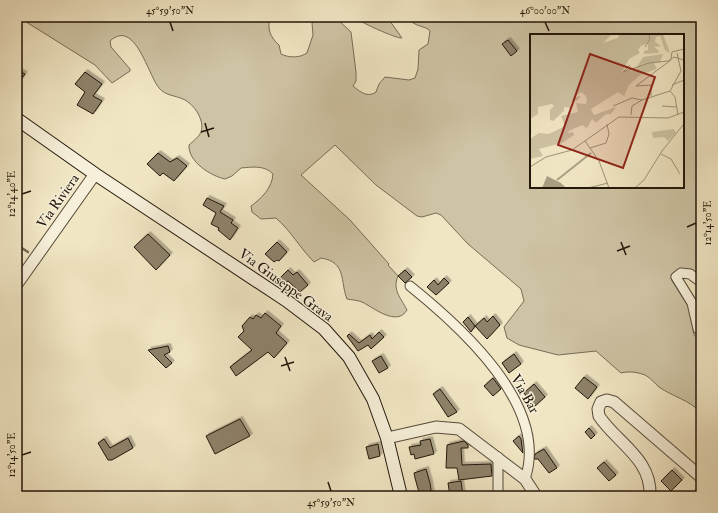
<svg xmlns="http://www.w3.org/2000/svg" width="718" height="513" font-family="'IM FELL Double Pica',serif">
<style>
.green{fill:#cec3a4;stroke:#786c56;fill-rule:evenodd}
.lines{fill:none;stroke-linecap:round;stroke-linejoin:round}
.stream{stroke:#746853;stroke-width:2.5}
.building{fill:#8e826a;stroke:#221609;filter:url(#shadow)}
.minor-casing{stroke:#564a38;stroke-width:11}
.tertiary-casing{stroke:#564a38;stroke-width:13}
.secondary-casing{stroke:#221609;stroke-width:14}
.minor{stroke:#f6efd9;stroke-width:9}
.tertiary{stroke:#f6efd9;stroke-width:11}
.secondary{stroke:#f6efd9;stroke-width:12}
.ticks{fill:none;stroke:#221609;stroke-width:1.5}
.labels{text-anchor:middle;dominant-baseline:central;stroke-width:3;stroke-linejoin:round;paint-order:stroke}
.street-label{font-size:14px;fill:#221609;stroke:#f6efd9}
.inset-river{fill:none;stroke:#ab9f84;stroke-width:2}
.inset-road{fill:none;stroke:#9e9379;stroke-width:1}
.view{fill:#8f2418;fill-opacity:0.15;stroke:#8f2418;stroke-width:2}
.inset-edge{fill:none;stroke:#221609;stroke-width:2}
.neatline{fill:none;stroke:#221609;stroke-width:1.5}
.ticks-label{font-size:10px;text-anchor:middle;fill:#221609}
</style>
<defs>
<filter id="shadow"><feDropShadow dx="2.5" dy="-2.5" stdDeviation="0" flood-color="#0004"/></filter>
</defs>
<rect width="100%" height="100%" fill="#f1e6c4"/>
<filter id="stains"><feTurbulence type="fractalNoise" baseFrequency=".005" numOctaves="4"/><feColorMatrix values="0 0 0 0 .2 0 0 0 0 .09 0 0 0 0 .02 0 0 0 .5 -.17"/></filter>
<radialGradient id="worn" r=".72"><stop offset=".6" stop-color="#630" stop-opacity="0"/><stop offset="1" stop-color="#630" stop-opacity=".3"/></radialGradient>
<g class="green">
<path d="M24 17H270C267 29 270 37 279 45L281 54C289 58 300 58 307 53L313 35 312 23 317 18 338 20 351 32 356 72V81L353 86C360 92 368 98 376 92L379 84 385 77 409 80 415 78 418 69 419 50 428 44 430 31C425 25 415 28 407 17H701V277L680 271 673 274 671 279 689 307 694 335 701 342V413C690 400 673 397 659 387 654 383 651 378 645 375 637 372 629 371 621 373L596 351 558 355 519 345 507 338 504 327 524 301 521 289 468 244 441 215 436 213 422 217 417 216 376 185 335 145 301 175 350 220 389 264 388 265 398 276C392 290 401 298 407 310 397 327 374 308 362 302 357 300 352 300 347 299 340 282 347 262 321 258L314 262C300 248 291 231 276 218L261 219 252 212 251 206C262 198 272 188 273 174 265 165 252 167 241 168L232 176 225 179C211 176 188 162 189 145 193 141 199 137 201 132 205 120 194 104 183 99 174 95 166 96 159 88 148 75 135 18 110 41L111 47 130 69V71L112 83 95 65 23 20ZM531 35H683V187H531Z"/>
<path d="M355 17H387L402 38C397 39 357 21 355 17Z"/>
</g>
<g class="lines">
<path class="stream" d="M17 245 28 252"/>
</g>
<g class="building">
<path d="M508 40 517 51 511 56 502 44Z"/>
<path d="M17 70 25 74 17 85Z"/>
<path d="M85 72 102 84 93 96 102 101 93 114 77 105 85 92 75 84Z"/>
<path d="M158 153 170 162 177 158 187 166 174 181 163 173 160 176 147 164Z"/>
<path d="M207 198 224 206 220 212 233 220 231 223 238 228 230 240 218 230 219 228 211 224 216 213 203 205Z"/>
<path d="M148 234 170 255 156 270 134 247Z"/>
<path d="M277 242 287 252 279 261 277 260 274 262 265 254Z"/>
<path d="M288 270 293 275 297 272 308 285 300 292 288 281 285 283 280 278Z"/>
<path d="M405 270 412 277 405 283 398 276Z"/>
<path d="M444 278 449 283 436 295 427 287 434 280 438 285Z"/>
<path d="M265 313 281 326 276 333 287 343 274 358 268 352 236 376 230 367 252 350 238 337 244 331 242 326 250 317 253 319 256 315 261 318Z"/>
<path d="M493 316 500 325 487 339 475 326 471 332 463 322 468 317 475 326 484 318 487 322Z"/>
<path d="M379 332 384 337 371 349 368 345 358 351 347 336 349 334 359 343 370 335 372 339Z"/>
<path d="M168 346 170 352 164 355 172 363 166 368 148 350Z"/>
<path d="M514 354 521 364 509 373 502 363Z"/>
<path d="M381 356 388 368 379 373 372 361Z"/>
<path d="M584 377 597 387 588 399 575 388Z"/>
<path d="M493 378 501 389 493 396 484 386Z"/>
<path d="M534 384 545 397 534 407 524 393Z"/>
<path d="M440 389 457 412 448 417 433 394Z"/>
<path d="M240 419 250 436 215 454 206 436Z"/>
<path d="M589 428 595 435 591 439 585 432Z"/>
<path d="M519 436 521 439 523 453 513 441Z"/>
<path d="M128 438 133 448 112 460H108L98 443 104 439 110 448Z"/>
<path d="M430 439 434 454 415 459 414 454 411 455 409 447 421 445 420 441Z"/>
<path d="M464 441 468 445V448H461L462 465 491 464 492 476 459 480 457 468H446L447 445Z"/>
<path d="M378 444 380 456 369 459 366 447Z"/>
<path d="M544 449 557 468 549 473 538 459H534L535 454Z"/>
<path d="M604 462 616 475 609 481 597 468Z"/>
<path d="M426 469 430 483 432 496H420L415 478 414 473Z"/>
<path d="M672 470 682 480 671 491 661 481Z"/>
<path d="M461 481 463 496H450L448 483Z"/>
<path d="M701 484V496H697L693 493Z"/>
</g>
<g class="lines">
<g class="minor-casing">
<g id="minor">
<path d="M701 282 690 274 681 273 676 277 692 303 698 329 701 332"/>
<path d="M410 286C461 327 550 406 525 479"/>
<path d="M498 457V496"/>
</g>
</g>
<g class="tertiary-casing">
<g id="tertiary">
<path d="M17 284 95 174"/>
<path d="M387 438 436 427 459 429 525 479 536 496"/>
<path d="M650 496C652 459 617 443 599 416L598 409 601 402 607 400 614 402 701 477"/>
</g>
</g>
<g class="secondary-casing">
<path id="secondary" d="M17 119 95 174 287 301 324 329 349 357 373 399 387 438 401 496"/>
</g>
<use href="#minor" class="minor"/>
<use href="#tertiary" class="tertiary"/>
<use href="#secondary" class="secondary"/>
</g>
<path class="ticks" d="M170 22 173 31M545 22 549 31M205 123 209 137M201 132 214 128M22 194 31 191M687 227 696 223M621 242 626 255M617 251 630 246M285 357 290 371M281 366 294 362M22 455 31 452M328 482 331 491"/>
<g class="labels">
<g class="street-label">
<text transform="translate(58 201) rotate(-55)">Via Riviera</text>
<text transform="translate(286 285) rotate(36)">Via Giuseppe Grava</text>
<text transform="translate(525 394) rotate(60)">Via Bar</text>
</g>
</g>
<g transform="translate(530 34)">
<rect width="154" height="154" fill="#f1e6c4"/>
<path d="M0 0H82L73 9 88 4 89 0H133L140 19 135 16 130 2 126 3 125 8 131 12 124 13 129 17 128 19 114 20V17L118 16V9L111 12 108 16 110 19 99 25 92 38 105 36 113 23 133 20 130 28 124 29 127 35 110 41 99 51 94 62 88 58 61 75 64 81 86 73 81 80H76L66 89 62 85 57 94 52 91 39 97 38 99 43 98 44 101 32 109 9 115 13 122 0 125V105L9 99 19 100 35 92 31 82 48 78 46 69 55 70 57 68 56 62 51 58 44 63 51 62 47 67 41 68 40 74 34 73V77L23 87 20 86V76L24 72 22 70 8 73V80L0 85ZM144 95 146 99 138 107 134 103 123 104 122 98Z" fill="#cec3a4"/>
<path d="M17 142 31 149 36 154H12Z" fill="#ab9f84"/>
<path class="inset-river" d="M27 146 61 119"/>
<path class="inset-road" d="M115 13 120 5 119 1M141 25 142 18 154 15M100 31 93 38 119 29 138 27 144 23 154 26M142 51 154 46M140 57 151 37 147 19M140 57 145 63 148 81M121 62V51L106 52 141 26M83 72 102 64 112 66M132 72 146 73M101 81 102 72 112 66 140 57M55 107 69 127 79 154M60 114 76 109 79 100 77 90M131 120 141 125 150 140M0 133 16 123 42 116 89 83 138 84 154 78M58 154 78 149M105 154 114 146 132 117 153 91"/>
<path class="view" d="M60 20 125 43 93 134 28 111Z"/>
<rect width="154" height="154" class="inset-edge"/>
</g>
<rect width="718" height="513" fill="none" stroke="#f1e6c4" stroke-width="44"/>
<rect x="22" y="22" width="674" height="469" class="neatline"/>
<g class="ticks-label">
<text x="170" y="14">45°59'50"N</text>
<text x="545" y="14">46°00'00"N</text>
<text transform="translate(11 194) rotate(-90)" y="4">12°14'40"E</text>
<text transform="translate(707 223) rotate(-90)" y="4">12°14'50"E</text>
<text transform="translate(11 455) rotate(-90)" y="4">12°14'50"E</text>
<text x="331" y="506">45°59'50"N</text>
</g>
<rect width="100%" height="100%" filter="url(#stains)"/>
<rect width="100%" height="100%" fill="url(#worn)"/>
</svg>
